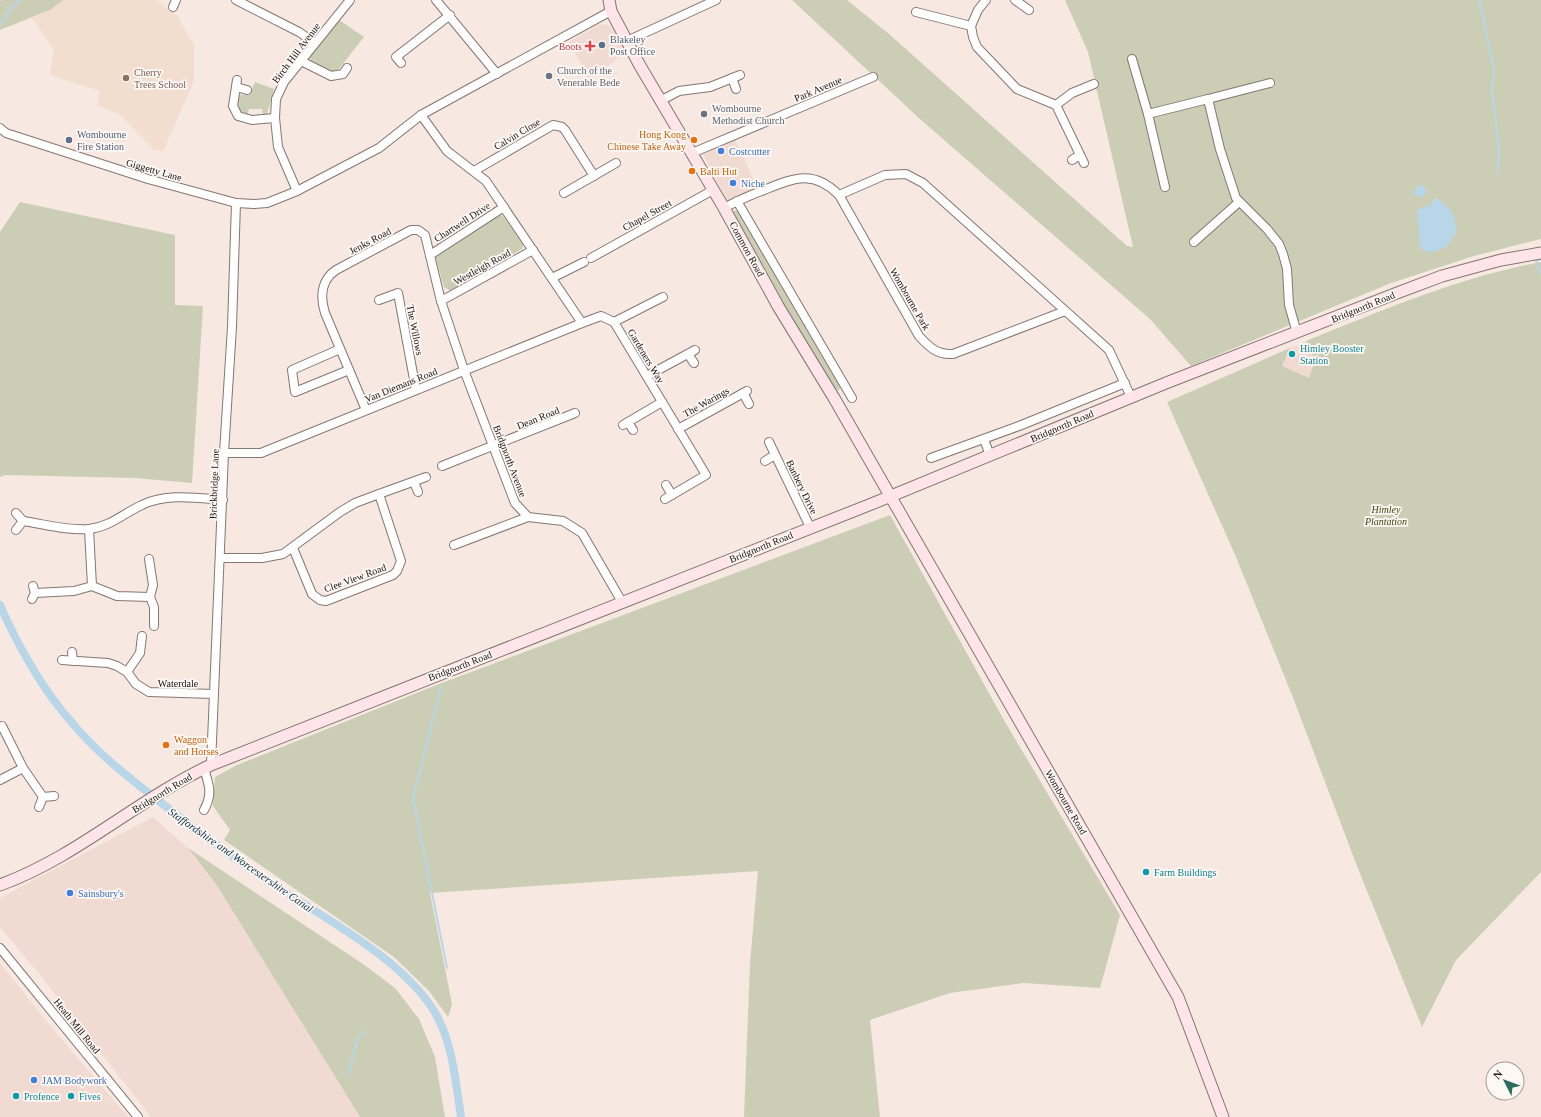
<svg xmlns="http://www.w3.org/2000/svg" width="1541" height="1117" font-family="'Times New Roman',serif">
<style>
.built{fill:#f1dad1}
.education{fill:#f2ddcf}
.green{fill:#cbceb5}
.water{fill:#b9d6e9}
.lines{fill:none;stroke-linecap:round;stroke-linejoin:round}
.stream{stroke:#b9d6e9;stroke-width:2}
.canal{stroke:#b9d6e9;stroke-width:8}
.street-casing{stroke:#847671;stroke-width:10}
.secondary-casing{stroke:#847671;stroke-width:13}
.street{stroke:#fff;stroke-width:8}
.secondary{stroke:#ffe4e9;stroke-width:11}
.service-dot{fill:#5c6f8a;stroke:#fef8f5;stroke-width:1.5}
.health-dot{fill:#e0444e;stroke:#fef8f5;stroke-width:1.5}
.worship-dot{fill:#6b7280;stroke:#fef8f5;stroke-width:1.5}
.education-dot{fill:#8d6e63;stroke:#fef8f5;stroke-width:1.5}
.food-dot{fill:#e8710a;stroke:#fef8f5;stroke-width:1.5}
.shop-dot{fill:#3f7fe0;stroke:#fef8f5;stroke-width:1.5}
.culture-dot{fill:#0f9aa8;stroke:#fef8f5;stroke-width:1.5}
.labels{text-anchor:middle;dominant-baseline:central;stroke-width:3.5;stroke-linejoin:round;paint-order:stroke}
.service-label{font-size:10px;fill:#4e5e75;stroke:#fef8f5;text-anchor:start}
.health-label{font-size:10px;fill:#be3a42;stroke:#fef8f5;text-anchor:end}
.street-label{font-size:10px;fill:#161110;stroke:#fef8f5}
.worship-label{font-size:10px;fill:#5b616d;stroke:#fef8f5;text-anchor:start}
.education-label{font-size:10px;fill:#785e54;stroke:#fef8f5;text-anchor:start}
.food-label{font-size:10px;fill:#c56008;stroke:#fef8f5;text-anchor:start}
.shop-label{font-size:10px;fill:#366cbe;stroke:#fef8f5;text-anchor:start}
.culture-label{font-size:10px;fill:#0d838f;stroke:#fef8f5;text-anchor:start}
.park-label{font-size:10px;font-style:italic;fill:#414311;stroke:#fef8f5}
.water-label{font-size:11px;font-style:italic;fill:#092f44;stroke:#fef8f5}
</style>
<rect width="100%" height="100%" fill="#f7e8e2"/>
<g class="built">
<path d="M600 24 607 25 612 29 627 53 589 78 569 42Z"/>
<path d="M735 139 758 189 727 200 703 154Z"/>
<path d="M1306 341 1315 360 1309 378 1282 366 1290 348Z"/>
<path d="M153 817 188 848 216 884 360 1117H151L41 976 0 927V898Z"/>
<path d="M0 963 47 1022 128 1117H0Z"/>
</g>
<path class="education" d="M63 0H156L177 16 194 45V81L163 151 153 149 119 114 97 105 100 91 50 75 54 50 32 18 50 10Z"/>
<g class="green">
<path d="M2 0H63L50 10 0 30V1Z"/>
<path d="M792 0H847L889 34 1127 246 1133 247 1088 52 1065 0H1541V239L1474 256 1391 283 1191 366 1150 319 920 119Z"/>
<path d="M339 20 364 37 338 70 333 73 311 62 310 57Z"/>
<path d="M255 82 274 89 267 114H263L262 109H249L248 114 241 112 236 105 239 95H249Z"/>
<path d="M20 202 175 235V305L203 306 192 483 135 478 5 475 0 477V232Z"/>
<path d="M738 210 841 386 839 390H834L732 214 734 211Z"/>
<path d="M498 215 503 216 524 244 522 249 451 291 444 287 435 256Z"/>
<path d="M1541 262V872L1456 960 1422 1027 1357 866 1292 695 1236 557 1167 402 1290 348 1282 366 1309 378 1315 360 1306 341C1383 310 1459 277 1541 262Z"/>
<path d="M890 515 1005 722 1120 915 1100 988 1023 983 950 993 870 1020 880 1117H744L750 964 758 871 430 893 452 1004 448 1017 429 991 394 957 224 840 230 830 213 806 215 777 237 765 439 684Z"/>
<path d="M188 848 363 964 395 988 419 1019 435 1057 445 1117H360L216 884Z"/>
</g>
<g class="water">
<path d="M1419 185 1426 188V193L1423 197 1413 194V192Z"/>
<path d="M1435 198 1439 199 1452 212 1456 226V233L1447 246 1436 251 1426 252 1420 247 1417 212 1421 207 1429 206Z"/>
</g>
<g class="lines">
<g class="stream">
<path d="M1479 0 1494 69 1492 91 1499 148 1498 174"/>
<path d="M0 25 11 8 20 0"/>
<path d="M1541 259 1536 261 1541 274"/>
<path d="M441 687 413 798 447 968"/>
<path d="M348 1074 359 1036 368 1031"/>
</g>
<path class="canal" d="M0 605C19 648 42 689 73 724 99 755 132 780 164 805 200 834 238 861 277 887 328 920 407 962 437 1016 453 1046 456 1084 461 1117"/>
<g class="street-casing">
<g id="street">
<path d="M236 0 299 32 315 43"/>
<path d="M436 0 497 74"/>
<path d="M986 0 978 10 971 26 973 37 977 47 1017 89 1056 105 1084 163"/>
<path d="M1015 0 1029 10"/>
<path d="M173 7 176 0"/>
<path d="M916 12 971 26"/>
<path d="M627 41 716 0"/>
<path d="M1132 59 1148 114"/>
<path d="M301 61 331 76 343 74 347 68"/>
<path d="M401 63 396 57 450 15"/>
<path d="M732 78 736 89"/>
<path d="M237 80 233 106 238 116 252 120 275 118"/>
<path d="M236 87 247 90"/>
<path d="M1208 99 1270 83"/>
<path d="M660 101 679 91 710 87 740 75"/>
<path d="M1056 105 1072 93 1094 84"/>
<path d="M421 115 447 151 486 181 582 323 601 316 614 322 706 475 665 499"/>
<path d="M0 128 6 133 148 179 236 203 254 204 267 203 297 191 379 148 421 115 611 11"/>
<path d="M692 153 873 77"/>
<path d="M1072 160 1080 155"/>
<path d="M474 171 553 125 562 127 565 130 594 176"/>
<path d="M1165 187 1148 114 1208 99 1220 149 1236 198 1267 229 1279 244 1283 254 1287 269 1289 305 1297 333"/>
<path d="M297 191 278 147 275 118 276 99 284 82 350 0"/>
<path d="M564 193 616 163"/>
<path d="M839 195 885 175 906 174 923 183 1109 350 1131 397"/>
<path d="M737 201 852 398"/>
<path d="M724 208C737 201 751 195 764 190 794 178 813 169 839 195L919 336C929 347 937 355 953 354L1065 311"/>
<path d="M1194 242 1239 202"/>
<path d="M430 255 504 207"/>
<path d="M591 258 713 190"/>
<path d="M552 278 584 262"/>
<path d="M379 300 398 293 416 390"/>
<path d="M441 301 533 250"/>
<path d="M614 322 663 297"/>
<path d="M340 349 292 370 295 392 349 370"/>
<path d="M688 354 694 363"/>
<path d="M647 376 695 350"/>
<path d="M743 393 749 404"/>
<path d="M366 410 325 313C320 297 321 280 336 270L411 230H418L425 235 441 301 464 370 515 503 528 517 563 521 582 533 622 602"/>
<path d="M628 422 633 430"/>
<path d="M623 425 662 402"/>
<path d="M678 429 747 391"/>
<path d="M984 439 990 456"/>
<path d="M769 442 810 527"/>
<path d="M224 453H261L582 323"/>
<path d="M931 458 1019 426 1125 383"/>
<path d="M765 461 775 455"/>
<path d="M442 466 575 413"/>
<path d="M414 482 418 492"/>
<path d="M666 485 672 495"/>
<path d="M379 494 426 477"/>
<path d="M23 521C44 524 68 531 89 529 110 527 124 513 142 505 166 493 197 498 223 500"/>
<path d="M16 530 23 521 16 513"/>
<path d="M454 545 528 517"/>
<path d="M221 558H262L283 554 340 512 355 503 379 494 401 561 397 571 393 575 326 601 320 600 312 594 293 548"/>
<path d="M149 559 153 585 150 597 154 607V626"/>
<path d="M92 586 117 596 150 597"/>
<path d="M35 593 74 591 92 586 89 529"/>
<path d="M32 599 35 593 33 586"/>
<path d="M72 652 73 661"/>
<path d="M62 660 108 663 117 666 127 672 136 684 149 692 214 694"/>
<path d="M127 672 140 653 142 636"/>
<path d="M2 726 23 768 43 797"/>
<path d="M211 765 224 453 232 327 236 203"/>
<path d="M0 780 23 768"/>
<path d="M39 807 43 797 54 796"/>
<path d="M204 810C213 794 209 785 204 768"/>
<path d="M0 948 138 1117"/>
</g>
</g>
<g class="secondary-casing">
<g id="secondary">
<path d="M609 0 611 11 639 64 724 208 778 306 834 398 1178 997 1223 1117"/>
<path d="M0 885C77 857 138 799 211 765L869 505 1166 383 1397 293 1442 276 1501 260 1541 253"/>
</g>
</g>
<use href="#street" class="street"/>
<use href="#secondary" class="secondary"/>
</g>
<g class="service-dot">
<circle cx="602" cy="45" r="4"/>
<circle cx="69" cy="140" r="4"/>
</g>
<path class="health-dot" d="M588 40h4v4h4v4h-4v4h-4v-4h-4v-4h4z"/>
<g class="worship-dot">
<circle cx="549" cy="76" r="4"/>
<circle cx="704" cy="114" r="4"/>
</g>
<circle class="education-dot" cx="126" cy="78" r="4"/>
<g class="food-dot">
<circle cx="694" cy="140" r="4"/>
<circle cx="692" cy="171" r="4"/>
<circle cx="166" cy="745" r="4"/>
</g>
<g class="shop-dot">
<circle cx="721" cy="151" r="4"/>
<circle cx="733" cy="183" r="4"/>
<circle cx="70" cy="893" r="4"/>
<circle cx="34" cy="1080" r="4"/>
</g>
<g class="culture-dot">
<circle cx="1292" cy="354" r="4"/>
<circle cx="1146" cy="872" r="4"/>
<circle cx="16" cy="1096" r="4"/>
<circle cx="71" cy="1096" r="4"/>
</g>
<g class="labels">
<g class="service-label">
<text x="610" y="39">Blakeley<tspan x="610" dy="12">Post Office</tspan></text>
<text x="77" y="134">Wombourne<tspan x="77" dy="12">Fire Station</tspan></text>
</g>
<g class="health-label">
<text x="582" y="46">Boots</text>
</g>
<g class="street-label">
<text transform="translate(296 53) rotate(-53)">Birch Hill Avenue</text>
<text transform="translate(818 89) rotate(-23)">Park Avenue</text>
<text transform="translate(517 134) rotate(-31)">Calvin Close</text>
<text transform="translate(154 170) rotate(16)">Giggetty Lane</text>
<text transform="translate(647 215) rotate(-29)">Chapel Street</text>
<text transform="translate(462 222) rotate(-33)">Chartwell Drive</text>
<text transform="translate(370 241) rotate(-28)">Jenks Road</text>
<text transform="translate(747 249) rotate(61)">Common Road</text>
<text transform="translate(482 267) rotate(-29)">Westleigh Road</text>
<text transform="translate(910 299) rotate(60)">Wombourne Park</text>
<text transform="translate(1363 307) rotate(-22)">Bridgnorth Road</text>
<text transform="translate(415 330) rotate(79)">The Willows</text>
<text transform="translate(646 356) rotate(59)">Gardeners Way</text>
<text transform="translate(401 385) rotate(-22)">Van Diemans Road</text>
<text transform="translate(706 402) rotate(-29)">The Warings</text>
<text transform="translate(538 418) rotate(-22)">Dean Road</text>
<text transform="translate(1062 426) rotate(-23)">Bridgnorth Road</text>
<text transform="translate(510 461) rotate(69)">Bridgnorth Avenue</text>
<text transform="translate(214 484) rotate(-88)">Brickbridge Lane</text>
<text transform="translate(802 487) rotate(64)">Banbery Drive</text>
<text transform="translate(761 547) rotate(-22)">Bridgnorth Road</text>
<text transform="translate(355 578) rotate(-20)">Clee View Road</text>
<text transform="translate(460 666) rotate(-21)">Bridgnorth Road</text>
<text x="178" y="683">Waterdale</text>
<text transform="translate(162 793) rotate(-31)">Bridgnorth Road</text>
<text transform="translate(1066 802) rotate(60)">Wombourne Road</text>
<text transform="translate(77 1026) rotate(51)">Heath Mill Road</text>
</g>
<g class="worship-label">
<text x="557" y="70">Church of the<tspan x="557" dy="12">Venerable Bede</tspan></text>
<text x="712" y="108">Wombourne<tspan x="712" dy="12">Methodist Church</tspan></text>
</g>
<g class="education-label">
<text x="134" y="72">Cherry<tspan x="134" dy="12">Trees School</tspan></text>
</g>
<g class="food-label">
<text x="686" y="134" text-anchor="end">Hong Kong<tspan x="686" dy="12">Chinese Take Away</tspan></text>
<text x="700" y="171">Balti Hut</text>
<text x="174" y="739">Waggon<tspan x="174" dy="12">and Horses</tspan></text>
</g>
<g class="shop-label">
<text x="729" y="151">Costcutter</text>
<text x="741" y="183">Niche</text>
<text x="78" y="893">Sainsbury's</text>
<text x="42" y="1080">JAM Bodywork</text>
</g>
<g class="culture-label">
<text x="1300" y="348">Himley Booster<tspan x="1300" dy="12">Station</tspan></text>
<text x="1154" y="872">Farm Buildings</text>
<text x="24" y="1096">Profence</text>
<text x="79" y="1096">Fives</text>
</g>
<g class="park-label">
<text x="1386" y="509">Himley<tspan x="1386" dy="12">Plantation</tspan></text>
</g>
<g class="water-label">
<text transform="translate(241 860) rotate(35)">Staffordshire and Worcestershire Canal</text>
</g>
</g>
<g transform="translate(1505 1081) rotate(312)"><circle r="19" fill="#fef8f5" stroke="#a19c99"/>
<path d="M0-3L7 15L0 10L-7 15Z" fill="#2a6c5d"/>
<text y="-6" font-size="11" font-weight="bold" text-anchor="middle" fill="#161110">N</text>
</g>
</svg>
